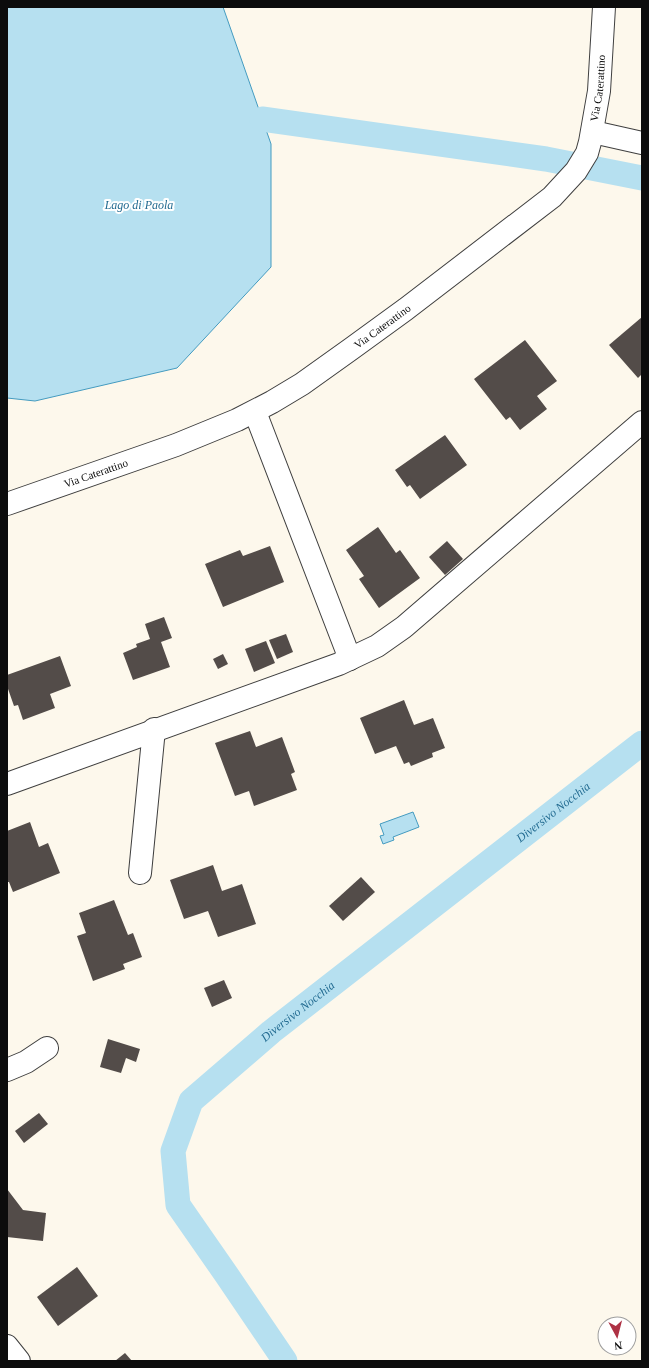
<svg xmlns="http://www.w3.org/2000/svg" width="649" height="1368" font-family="Georgia,serif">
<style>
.water{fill:#b6e0f0;stroke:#449bc0}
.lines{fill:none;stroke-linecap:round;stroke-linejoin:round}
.canal{stroke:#b6e0f0;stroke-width:25}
.building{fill:#534c49}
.minor-casing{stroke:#3f3f3f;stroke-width:24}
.tertiary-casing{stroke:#3f3f3f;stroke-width:24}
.minor{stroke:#fff;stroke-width:22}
.tertiary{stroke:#fff;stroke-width:22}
.labels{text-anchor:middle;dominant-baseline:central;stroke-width:4;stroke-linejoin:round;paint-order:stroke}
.street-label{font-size:11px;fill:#0c0c0c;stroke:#fff}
.water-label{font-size:12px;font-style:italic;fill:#226b91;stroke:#fff}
</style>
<rect width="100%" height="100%" fill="#fdf8ec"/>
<g class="water">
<path d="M7 7H223L271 144V267L177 368 35 401 7 398Z"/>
<path d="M413 812 419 827 393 837 394 840 383 844 380 836 384 835 380 824Z"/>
</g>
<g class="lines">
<g class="canal">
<path d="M262 119 546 159 642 178"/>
<path id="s1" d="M285 1361 226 1274 178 1205 173 1151 191 1101 271 1032 642 743"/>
</g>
</g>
<g class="building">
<path d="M642 317V374L638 378 609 345Z"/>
<path d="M525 340 557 381 537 396 547 409 520 430 510 417 506 420 474 379Z"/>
<path d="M445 435 467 465 420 499 410 485 407 487 395 470Z"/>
<path d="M378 527 396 553 400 550 420 578 379 608 359 579 364 576 346 550Z"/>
<path d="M447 541 463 559 445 575 429 557Z"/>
<path d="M270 546 284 582 223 607 205 564 240 550 243 556Z"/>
<path d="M164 617 172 638 161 642 170 667 133 680 123 653 137 647 136 644 150 639 145 624Z"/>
<path d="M286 634 293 652 277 659 269 640Z"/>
<path d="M266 641 275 663 254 672 245 649Z"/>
<path d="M223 654 228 664 218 669 213 659Z"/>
<path d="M60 656 71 686 50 694 55 708 23 720 18 705 14 706 7 686V675Z"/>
<path d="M404 700 414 725 433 718 445 748 432 753 433 757 411 766 409 762 404 764 396 746 375 754 360 718Z"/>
<path d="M250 731 256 747 282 737 295 772 291 774 297 790 254 806 249 791 235 796 215 743Z"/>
<path d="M30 822 39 847 48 843 60 873 13 892 9 882H7V831Z"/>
<path d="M213 865 222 891 242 884 256 924 218 937 208 911 184 919 170 880Z"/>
<path d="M361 877 375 892 343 921 329 906Z"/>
<path d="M114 900 128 935 133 933 142 957 123 964 125 969 93 981 77 936 86 933 79 913Z"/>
<path d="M224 980 232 998 212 1007 204 988Z"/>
<path d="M108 1039 140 1049 136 1062 126 1058 121 1073 100 1067Z"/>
<path d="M39 1113 48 1124 24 1143 15 1131Z"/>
<path d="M7 1189 23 1210 46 1213 43 1241 7 1237Z"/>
<path d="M77 1267 98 1296 58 1326 37 1297Z"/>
<path d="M125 1353 132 1361H115Z"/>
</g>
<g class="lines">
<g class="minor-casing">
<g id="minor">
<path d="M593 132 642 143"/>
<path d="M255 412 350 659"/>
<path d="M7 784 339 664 377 646 404 627 642 422"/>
<path d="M140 873 154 729"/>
<path d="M7 1070 26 1062 47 1048"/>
<path d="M7 1346 19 1361"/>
</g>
</g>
<g class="tertiary-casing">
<g id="tertiary">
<path id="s2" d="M7 504 176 445 237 420 272 402 302 384 351 349 406 309 552 197 576 171 587 153 590 142 599 91 604 7"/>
</g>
</g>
<use href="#minor" class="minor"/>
<use href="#tertiary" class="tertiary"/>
</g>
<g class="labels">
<g class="street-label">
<text stroke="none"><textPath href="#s2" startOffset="754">Via Caterattino</textPath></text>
<text stroke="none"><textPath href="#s2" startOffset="418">Via Caterattino</textPath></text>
<text stroke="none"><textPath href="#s2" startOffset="94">Via Caterattino</textPath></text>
</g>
<g class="water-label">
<text x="139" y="205">Lago di Paola</text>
<text stroke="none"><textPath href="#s1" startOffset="760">Diversivo Nocchia</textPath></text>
<text stroke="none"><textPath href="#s1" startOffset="436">Diversivo Nocchia</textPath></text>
</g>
</g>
<rect width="649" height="1368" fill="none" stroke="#0c0c0c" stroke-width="16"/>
<g transform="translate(617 1336) rotate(173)"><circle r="19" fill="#ffffff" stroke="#9e9e9e"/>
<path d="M0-3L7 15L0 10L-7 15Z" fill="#ae3144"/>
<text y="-6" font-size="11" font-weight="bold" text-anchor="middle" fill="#0c0c0c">N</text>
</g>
</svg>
